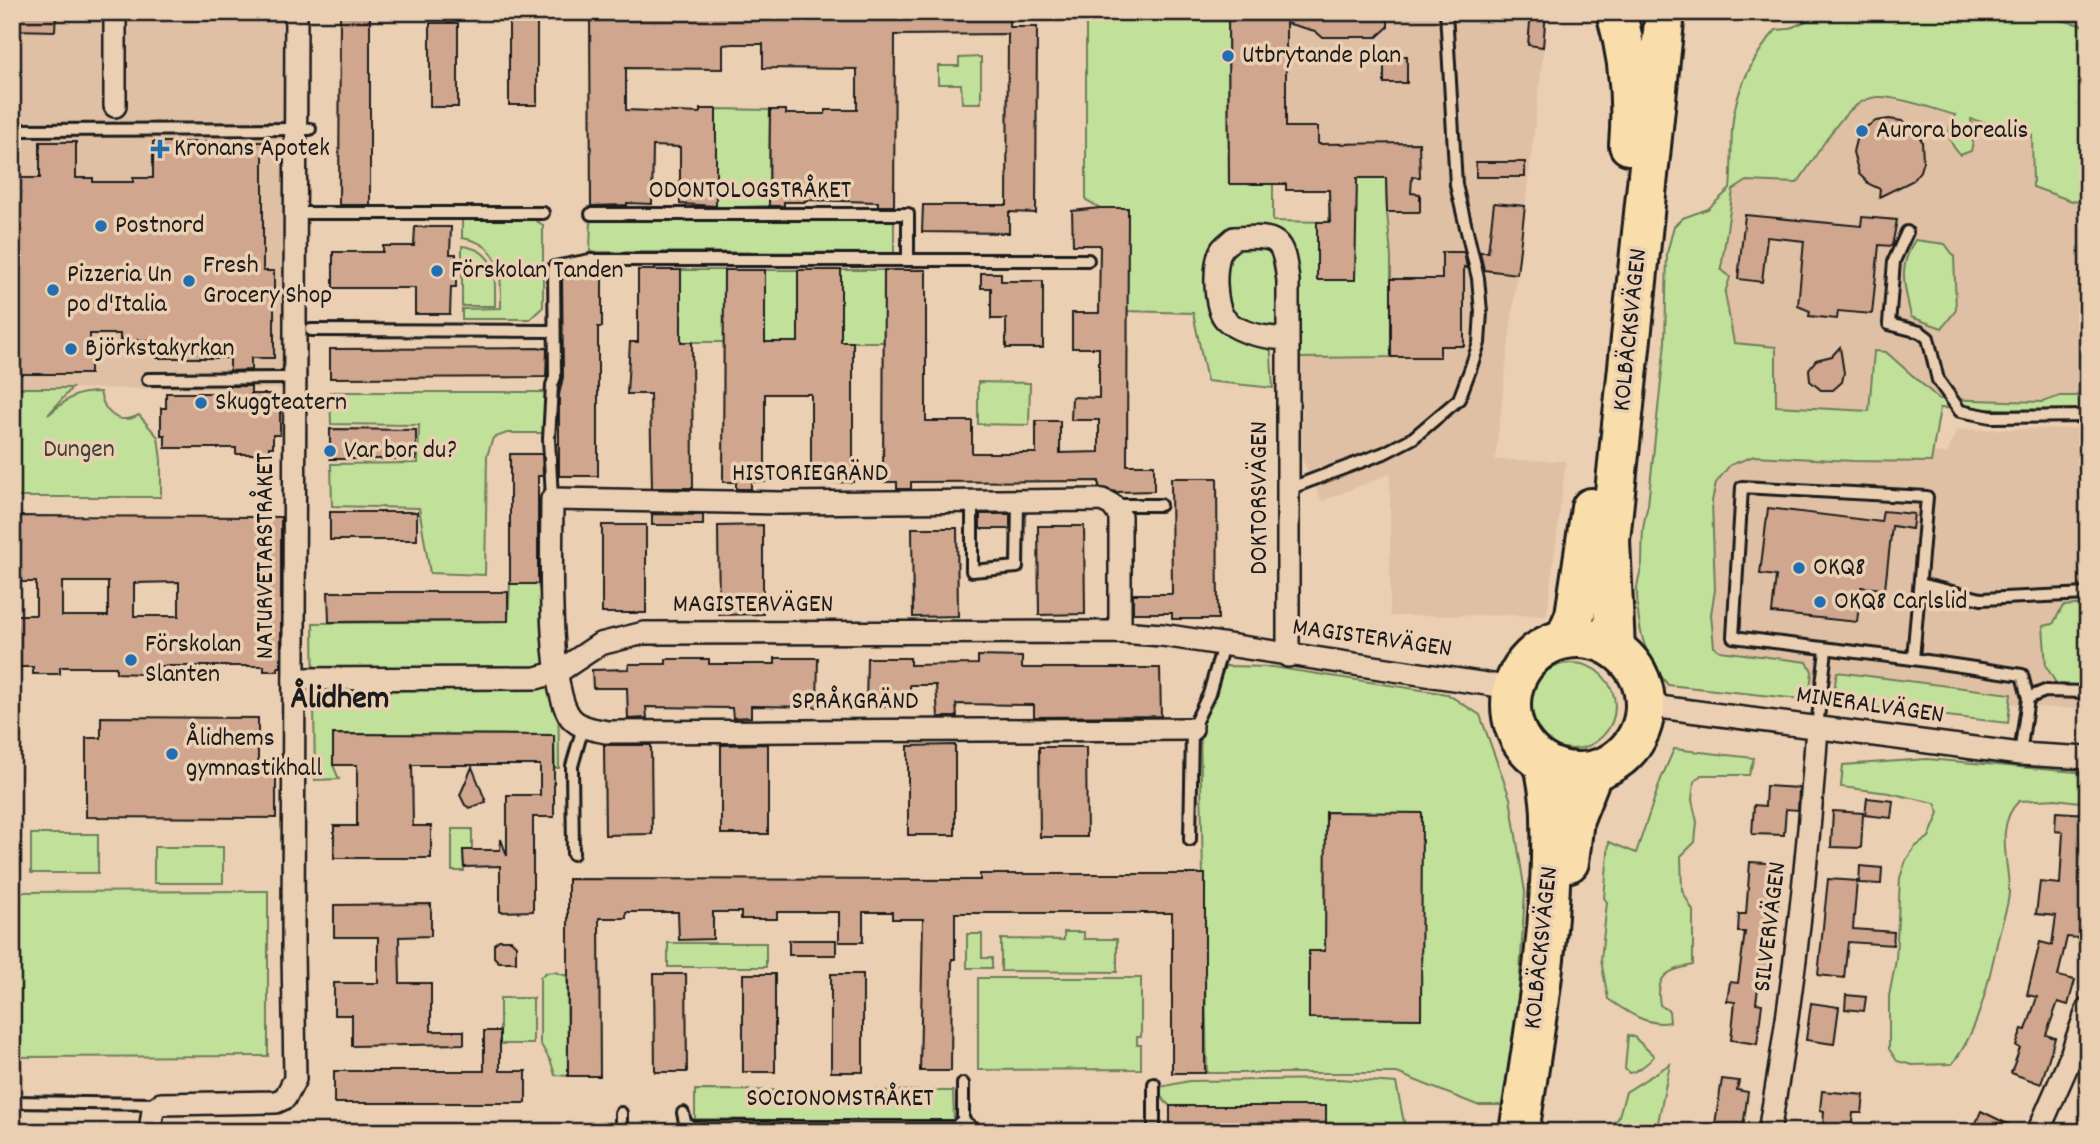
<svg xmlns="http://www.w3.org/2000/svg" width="2100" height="1144" font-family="Dekko,sans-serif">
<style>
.built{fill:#dfc0a4}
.green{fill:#c1e099;stroke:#6e7e5a;stroke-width:2}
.building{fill:#d0a78e;stroke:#1c1c1c;stroke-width:2;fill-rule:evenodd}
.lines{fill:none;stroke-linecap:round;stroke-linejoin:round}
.lane-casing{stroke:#1c1c1c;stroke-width:16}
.street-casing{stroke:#1c1c1c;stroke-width:26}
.highway-casing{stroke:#1c1c1c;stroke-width:44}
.lane{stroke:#ebcfb2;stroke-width:10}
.street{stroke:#ebcfb2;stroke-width:21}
.highway{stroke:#f9deab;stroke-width:38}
.poi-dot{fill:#1f6fb2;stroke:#ebcfb2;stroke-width:2.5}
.labels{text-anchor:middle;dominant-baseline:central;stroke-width:7;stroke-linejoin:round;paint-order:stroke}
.poi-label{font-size:26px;fill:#1c1c1c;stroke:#ebcfb2;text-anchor:start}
.street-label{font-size:26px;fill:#1c1c1c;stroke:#ebcfb2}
.park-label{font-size:26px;fill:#3d4335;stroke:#ebcfb2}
.district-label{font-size:33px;font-weight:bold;fill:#1c1c1c;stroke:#ebcfb2}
</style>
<rect width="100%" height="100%" fill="#ebcfb2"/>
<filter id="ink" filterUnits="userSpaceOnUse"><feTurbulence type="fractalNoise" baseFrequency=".0143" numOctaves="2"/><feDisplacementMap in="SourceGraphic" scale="14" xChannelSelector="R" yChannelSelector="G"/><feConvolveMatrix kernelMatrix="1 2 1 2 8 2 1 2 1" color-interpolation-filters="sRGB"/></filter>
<g filter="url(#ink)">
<g class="built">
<path d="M12 12H297L300 389 12 388Z"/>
<path d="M1228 12H1548L1495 460 1566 461 1547 615 1390 616V474L1322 501 1302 459 1301 358 1390 357 1391 257 1387 212 1386 178H1344L1343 190H1286L1285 184H1229Z"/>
<path d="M1879 96 2032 135 2033 156 2072 201 2088 203V382L2076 396H2060L2043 402 1939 399 1886 352 1873 351 1869 411 1776 406V347L1734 343 1725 293 1730 277 1721 269 1733 190 1747 181 1797 183 1810 168 1834 129 1857 102Z"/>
<path d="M2088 428V708H2047L1706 667 1705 513 1733 450 1947 453 1957 430Z"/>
</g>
<g class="green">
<path d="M1086 12H1228L1229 184H1273V221L1329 222V190L1343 178H1386L1387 212 1391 257V357L1301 358 1288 340 1270 339 1273 388 1207 381 1193 313 1127 311 1100 208 1086 200Z"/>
<path d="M1827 12H2031L2088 27V203L2072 201 2033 187 2032 135 1971 119 1974 137 1971 151 1960 155C1947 140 1946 133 1955 115 1933 109 1904 98 1881 97 1844 95 1818 158 1797 183L1747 181 1733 190 1721 269 1730 277 1725 293 1734 343 1776 347V406L1869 411 1874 351 1886 352 1939 399 2043 402 2060 396H2076L2088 382V411L1940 408 1931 462 1853 461 1754 456 1730 465 1716 483 1712 501 1715 590 1711 614 1714 647 1720 651 1807 662 1812 671 1809 700 1668 685C1643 656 1637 627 1637 590 1637 581 1641 572 1642 563 1643 539 1641 529 1648 505L1665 342 1667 253 1674 226 1683 218 1708 209 1730 189C1732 169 1731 149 1732 129 1734 93 1753 56 1776 30L1788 29Z"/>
<path d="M981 57V103H962L961 84H938V66H959V58Z"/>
<path d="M716 109 770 110 769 206 716 208Z"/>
<path d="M462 216H528L543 225V307L530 319H462V309L501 308C501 275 503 244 462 238Z"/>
<path d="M591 220 894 221V253L590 252Z"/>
<path d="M1915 240 1945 244 1954 256 1956 310 1942 328 1911 317C1905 286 1897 269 1915 240Z"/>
<path d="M462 246C498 250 495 278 495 306H462Z"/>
<rect x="681" y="270" width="43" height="72"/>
<rect x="765" y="270" width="33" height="72"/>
<rect x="841" y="270" width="43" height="72"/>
<path d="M978 382 1030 383 1029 425 978 424Z"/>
<path d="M12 388H72L48 415C68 399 73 392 100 392 104 413 118 426 139 415L158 437 161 461V497H12Z"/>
<path d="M330 392H546L544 433H507L493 438 487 456 485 575 430 573 419 508 332 506 331 464 418 463 419 425 331 424Z"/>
<path d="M510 584H538L558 672 559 768H555L554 735 333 734V765L339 779 315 780 313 623 508 621Z"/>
<path d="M2088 604V685H2057L2046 666 2043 626 2053 624 2063 606Z"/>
<circle cx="1572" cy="706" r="43"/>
<path d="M1225 666 1273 667 1447 694 1480 715 1510 798 1525 892 1512 1105H1477L1397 1073H1207L1200 730Z"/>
<path d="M1837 672 2011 694 2008 723 1832 703Z"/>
<path d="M1674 749 1754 758 1749 775H1701L1694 782 1692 800 1697 822 1695 842 1681 856 1682 890 1693 911V965C1667 971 1655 975 1660 1005L1669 1011 1670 1022C1647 1027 1626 1011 1608 999L1601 960 1607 902 1604 898 1609 842 1636 853 1661 779Z"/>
<path d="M1927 759 2088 773V803L2056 799 2019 801C1995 824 2008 860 2009 888 2010 901 2004 916 2000 930 1990 973 1981 1029 1952 1064L1912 1065 1897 1061 1889 1049V996L1896 960 1900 878 1906 860 1915 847 1929 837 1939 813 1935 803 1889 793 1841 787 1843 765Z"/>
<path d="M452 829H472V850H463L464 871H452Z"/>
<rect x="31" y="834" width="67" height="39"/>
<rect x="154" y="847" width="69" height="36"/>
<path d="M268 891V1056L12 1057V892Z"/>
<path d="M1064 932H1084V939H1117V972L1001 971V939L1064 940Z"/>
<path d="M967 934H982V958H992V968H967Z"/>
<rect x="668" y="943" width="98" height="24"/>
<path d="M555 972 567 976 568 1076 555 1075 551 1062 540 1043V978L545 973Z"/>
<path d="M978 978H1141V1037H1137V1045H1141V1069L978 1070Z"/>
<rect x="500" y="998" width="33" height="46"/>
<path d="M1628 1035 1634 1037 1654 1056C1649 1063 1637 1072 1629 1073L1625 1069Z"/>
<path d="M1670 1064 1656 1132H1600L1618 1119 1626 1092Z"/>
<path d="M1339 1079 1396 1083 1406 1132H1326V1106H1170C1163 1100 1159 1096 1160 1087L1189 1081Z"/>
<path d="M695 1090 953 1091 954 1122 695 1119Z"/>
</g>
<g class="building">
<path d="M12 12H56L55 31 12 30Z"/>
<path d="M340 12H370V205H339Z"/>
<path d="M590 12H1009V27H1037L1036 213 1009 212V233L922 232 923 205H1007L1008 34 895 35 894 206H878V202L805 200V202H784V206H769L770 110H786V114H825V110H857V69L763 68V44H733L723 45V69L626 68V110L700 113V109H716V206L680 204V147L653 146 652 204 627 203V205L591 206Z"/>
<path d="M1228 12H1388V27L1377 37H1322L1315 31 1286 23V127H1318V144L1419 143 1420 177H1412L1411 193 1420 194V212H1387L1386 178H1357L1355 280H1317V222H1330L1329 190H1286V184H1229Z"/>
<path d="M1531 12H1546L1543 47 1528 45Z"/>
<rect x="509" y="22" width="28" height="83"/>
<rect x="430" y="23" width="28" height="84"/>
<rect x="1384" y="56" width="23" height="27"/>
<path d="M1889 119 1902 121 1914 129 1922 141 1923 161 1920 171 1912 181 1879 197 1880 189 1869 184 1859 174 1853 152 1856 140 1866 127 1876 121Z"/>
<path d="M40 142H76V178H93V182H133V178H153V142H263V271H274V358H251V370L230 371V358H157V340H120V334H90V374H12V178H40Z"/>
<rect x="1476" y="162" width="49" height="15"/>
<path d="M1494 203 1525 206 1517 274 1484 270 1480 252H1488Z"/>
<path d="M1100 208H1128L1127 465H1154V491L1116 492 1099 487V481L911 482V489H897V482H883L884 270H926V421H972V453H1036V421H1060V453L1099 452V420H1071L1072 397 1099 398V348H1072V313H1099L1100 245H1073L1072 211Z"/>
<path d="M1745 215 1861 226 1862 217 1897 220 1892 246 1879 245 1872 314 1838 311 1837 319 1809 316 1810 311 1798 306 1804 241 1767 237 1762 282 1738 279Z"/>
<path d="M415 227H451L450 254H456V287H451L450 314H415V288H333V252H383V246H414Z"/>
<path d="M1442 252H1464L1467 268 1464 267V346H1440V357H1391V279H1442Z"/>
<path d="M591 268H602V327H598V476H559V395L563 377 562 273Z"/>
<path d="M638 270H681V342H692L693 488H652L650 394H627L630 342H638Z"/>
<path d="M724 270H765V342H798V270H841V342H853V482L811 483V394H765V482H751V489H736V482H723Z"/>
<path d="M981 273H1001V281H1043V348H1006V319H991V288H981Z"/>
<path d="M1840 347 1844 373 1842 382 1833 390H1821L1810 381 1809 369 1816 360 1832 356Z"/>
<path d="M547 348 546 377 330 378V349Z"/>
<path d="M230 386H251V394H273V408H280V435H273V447H269V454H236V448H165V435H161V408H166V393H230Z"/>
<path d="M330 429 416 430V459H330Z"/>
<path d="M510 454H542L543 476H538V584H510Z"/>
<path d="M1171 478H1217L1218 619H1172V613H1133V594H1172Z"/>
<path d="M1768 508 1881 522 1883 511 1914 514 1912 529 1892 526 1885 589 1861 587 1857 622 1772 613 1776 576 1760 574Z"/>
<rect x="330" y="512" width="87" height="28"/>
<path d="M652 514 703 515V525H652Z"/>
<rect x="980" y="514" width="30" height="15"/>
<path d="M12 516 281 517V667H278V671H264V666H143V674L116 673V667H60V674H33V667H12V615H36V582H12ZM62 582H108V616H62ZM179 582V616H134V583Z"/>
<rect x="602" y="525" width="44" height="88"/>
<path d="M763 525V614L719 615 718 526Z"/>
<path d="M1038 526H1084L1085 614 1039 615Z"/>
<path d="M912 528H957L958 616 913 617Z"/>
<path d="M328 592H508V621L329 622Z"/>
<path d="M978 656 1022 657V668H1160L1161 716 1034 717V705L956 704 957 717H938L936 685H910V707L866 706 867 658H910V665L978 664Z"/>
<path d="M775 658H818L817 707 751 706V717L733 718 732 708 646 707 647 718 628 719 627 688H593L592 670 629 669V664H666V659H709V664H775Z"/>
<path d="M101 717 258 718V770L276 771V818L86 817V738H101Z"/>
<path d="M333 734 554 735V817H533V911L500 912V866L464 867 463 850H500L501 839 507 856V795H540V765H412L413 826H431V858H334V826H357V765H333Z"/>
<path d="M768 744V834H721V745Z"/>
<path d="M604 745H651L652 834 605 835Z"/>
<path d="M955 745V835H908V746Z"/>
<path d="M1039 747H1086L1087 837H1040Z"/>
<path d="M472 767 486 802 470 808 465 805 460 795Z"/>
<path d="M1766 786 1799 788 1798 810 1786 809 1784 835 1752 834 1754 805 1765 806Z"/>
<path d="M1867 798 1893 801 1891 818 1865 815Z"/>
<path d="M1833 811 1863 813 1861 848 1831 847Z"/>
<path d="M1326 812 1422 813 1421 1019 1309 1018V951H1325Z"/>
<path d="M2056 812 2087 814 2088 865 2079 938 2067 937 2058 976 2075 980 2068 1005 2058 1002 2046 1035 2055 1038 2041 1084 2011 1073 2020 1048 2016 1046 2022 1029 2026 1030 2037 997 2027 995 2040 942 2052 945 2056 916 2036 914 2040 882 2060 884 2063 832 2055 831Z"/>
<path d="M1750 862 1781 864 1778 905 1768 904 1766 934H1772L1766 974 1760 973 1756 1003 1762 1004 1757 1044 1731 1040 1735 1002 1727 1001 1730 982 1738 983 1745 932H1738L1739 914H1746Z"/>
<path d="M1860 866 1882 868 1881 884 1859 883Z"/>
<path d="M980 874H1205V1073H1172V913H955V959H952L951 1071H920L923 919H892V912H863V942H839V912H777V919H741V912H713V939L679 940 678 912H626V918H599L600 1076H568V879L980 880Z"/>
<path d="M1828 879 1857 881 1853 929 1894 932 1893 945 1848 942 1844 978 1818 975Z"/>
<path d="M431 904V936L399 937 400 983H431V1031H464V1044L352 1046V1015H334V983H378V937H334V905Z"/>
<path d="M499 940H511L516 945V962H499L494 957V944Z"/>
<rect x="789" y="940" width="47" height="15"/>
<path d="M654 974H686L687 1072H655Z"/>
<rect x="743" y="974" width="32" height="98"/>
<rect x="831" y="974" width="32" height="98"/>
<path d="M1846 995 1866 997 1864 1011 1845 1009Z"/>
<path d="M1811 1003 1839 1007 1834 1044 1806 1040Z"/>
<path d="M484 1031H500V1071H526V1103H334V1071H484Z"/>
<path d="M1722 1079 1739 1081 1737 1090 1748 1092 1743 1127 1715 1124Z"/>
<path d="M1822 1091 1864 1095 1862 1113H1853L1851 1132H1826V1128L1823 1127 1824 1111 1820 1110Z"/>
<rect x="1170" y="1106" width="156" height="26"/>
<path d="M1981 1111 2024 1132H1980L1981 1128 1975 1125Z"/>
</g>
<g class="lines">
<g class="lane-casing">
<g id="lane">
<path d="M12 130 310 129"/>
<path d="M297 213H543"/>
<path d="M591 214H908V260"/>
<path d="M1907 232 1894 261 1889 324 1920 332 1928 338 1938 380 1960 411 1991 417 2088 416"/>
<path d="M311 330 554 331"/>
<path d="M148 379 296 378"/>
<path d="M1742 487 1927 497 1913 659 1733 637Z"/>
<path d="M1288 489 1384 453 1413 438 1459 399 1470 370 1479 343 1481 312 1478 278 1456 185 1446 12"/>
<path d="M552 499 549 439 552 385 555 377 554 267 590 260H1088"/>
<path d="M972 502V571L1017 567 1018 501"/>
<path d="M1112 505H1160"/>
<path d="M1920 584 1981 599 2088 594"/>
<path d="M1913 659 2022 675 2028 698 2020 754"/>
<path d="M2028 698 2045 691 2088 692"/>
<path d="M1817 727 1826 650"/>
<path d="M1190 840 1192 729 1209 694 1223 645"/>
<path d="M573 854 572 766 583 727"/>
<path d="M12 1102 156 1104"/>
<path d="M683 1113 685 1122 691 1127H963V1084"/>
<path d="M621 1132V1113"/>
<path d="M1154 1132V1084"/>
</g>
</g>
<g class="street-casing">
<g id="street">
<path d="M115 12V106"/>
<path d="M1288 339C1269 338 1239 334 1225 319 1214 307 1213 263 1222 249 1225 245 1230 242 1234 238 1279 235 1283 238 1288 281V656"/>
<path d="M1120 632V516L1112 505 1102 500 780 503 552 499C552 542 546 688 571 718 580 728 593 729 606 732L1192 729"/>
<path d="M294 679 536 678 558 672 600 644 644 633 1120 632 1162 635 1513 688"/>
<path d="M1644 705 2020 754 2088 758"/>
<path d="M963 1127 969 1132"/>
<path d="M150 1132 153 1110 161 1104 276 1102 285 1098 295 1079 293 950 296 12"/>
<path d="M1769 1132C1793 997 1808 863 1817 727"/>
<path d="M2038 1132 2067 1066 2088 1008"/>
</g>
</g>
<g class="highway-casing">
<g id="highway">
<path d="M1616 12C1629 57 1633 99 1629 145"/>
<circle cx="1578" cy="705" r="67"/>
<path d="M1565 639 1575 615 1591 508"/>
<path d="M1615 649 1610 540 1665 12"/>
<path d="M1569 862 1574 819 1593 771"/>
<path d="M1519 1132C1535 1028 1554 922 1551 816 1551 799 1547 780 1544 763"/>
</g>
</g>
<use href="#lane" class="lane"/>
<use href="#street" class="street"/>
<use href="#highway" class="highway"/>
</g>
</g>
<g class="poi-dot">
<circle cx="1228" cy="56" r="7"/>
<circle cx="1862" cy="131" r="7"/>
<path d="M156.5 138.5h7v7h7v7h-7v7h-7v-7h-7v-7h7z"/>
<circle cx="101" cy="226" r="7"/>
<circle cx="437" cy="271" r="7"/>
<circle cx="189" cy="281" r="7"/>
<circle cx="53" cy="290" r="7"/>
<circle cx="71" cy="349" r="7"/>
<circle cx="201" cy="403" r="7"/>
<circle cx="330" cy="451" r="7"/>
<circle cx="1799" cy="568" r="7"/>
<circle cx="1820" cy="602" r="7"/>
<circle cx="131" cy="660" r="7"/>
<circle cx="172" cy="754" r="7"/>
</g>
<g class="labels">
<g class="poi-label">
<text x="1242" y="56">Utbrytande plan</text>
<text x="1876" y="131">Aurora borealis</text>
<text x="174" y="149">Kronans Apotek</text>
<text x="115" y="226">Postnord</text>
<text x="203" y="266">Fresh<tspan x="203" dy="30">Grocery Shop</tspan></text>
<text x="451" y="271">Förskolan Tanden</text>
<text x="67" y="275">Pizzeria Un<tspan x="67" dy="30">po d'Italia</tspan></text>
<text x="85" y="349">Björkstakyrkan</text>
<text x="215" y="403">Skuggteatern</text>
<text x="344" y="451">Var bor du?</text>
<text x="1813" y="568">OKQ8</text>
<text x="1834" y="602">OKQ8 Carlslid</text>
<text x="145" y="645">Förskolan<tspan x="145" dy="30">Slanten</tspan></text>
<text x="186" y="739">Ålidhems<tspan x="186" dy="30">gymnastikhall</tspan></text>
</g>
<g class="street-label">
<text x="750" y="191">ODONTOLOGSTRÅKET</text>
<text transform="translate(1631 330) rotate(-84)">KOLBÄCKSVÄGEN</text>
<text x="810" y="474">HISTORIEGRÄND</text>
<text transform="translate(1260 498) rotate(-90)">DOKTORSVÄGEN</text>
<text transform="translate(266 556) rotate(-90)">NATURVETARSTRÅKET</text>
<text x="753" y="605">MAGISTERVÄGEN</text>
<text transform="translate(1372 639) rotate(8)">MAGISTERVÄGEN</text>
<text x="855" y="702">SPRÅKGRÄND</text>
<text transform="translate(1870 706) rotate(8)">MINERALVÄGEN</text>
<text transform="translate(1771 927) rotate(-83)">SILVERVÄGEN</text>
<text transform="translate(1542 948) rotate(-84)">KOLBÄCKSVÄGEN</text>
<text x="840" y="1099">SOCIONOMSTRÅKET</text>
</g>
<g class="park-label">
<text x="79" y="450">Dungen</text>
</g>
<g class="district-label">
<text x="340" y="700">Ålidhem</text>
</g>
</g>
<rect width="2100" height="1144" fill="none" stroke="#ebcfb2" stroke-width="42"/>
<rect x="21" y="21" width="2058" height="1102" fill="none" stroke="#1c1c1c" stroke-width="2.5" filter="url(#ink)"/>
</svg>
